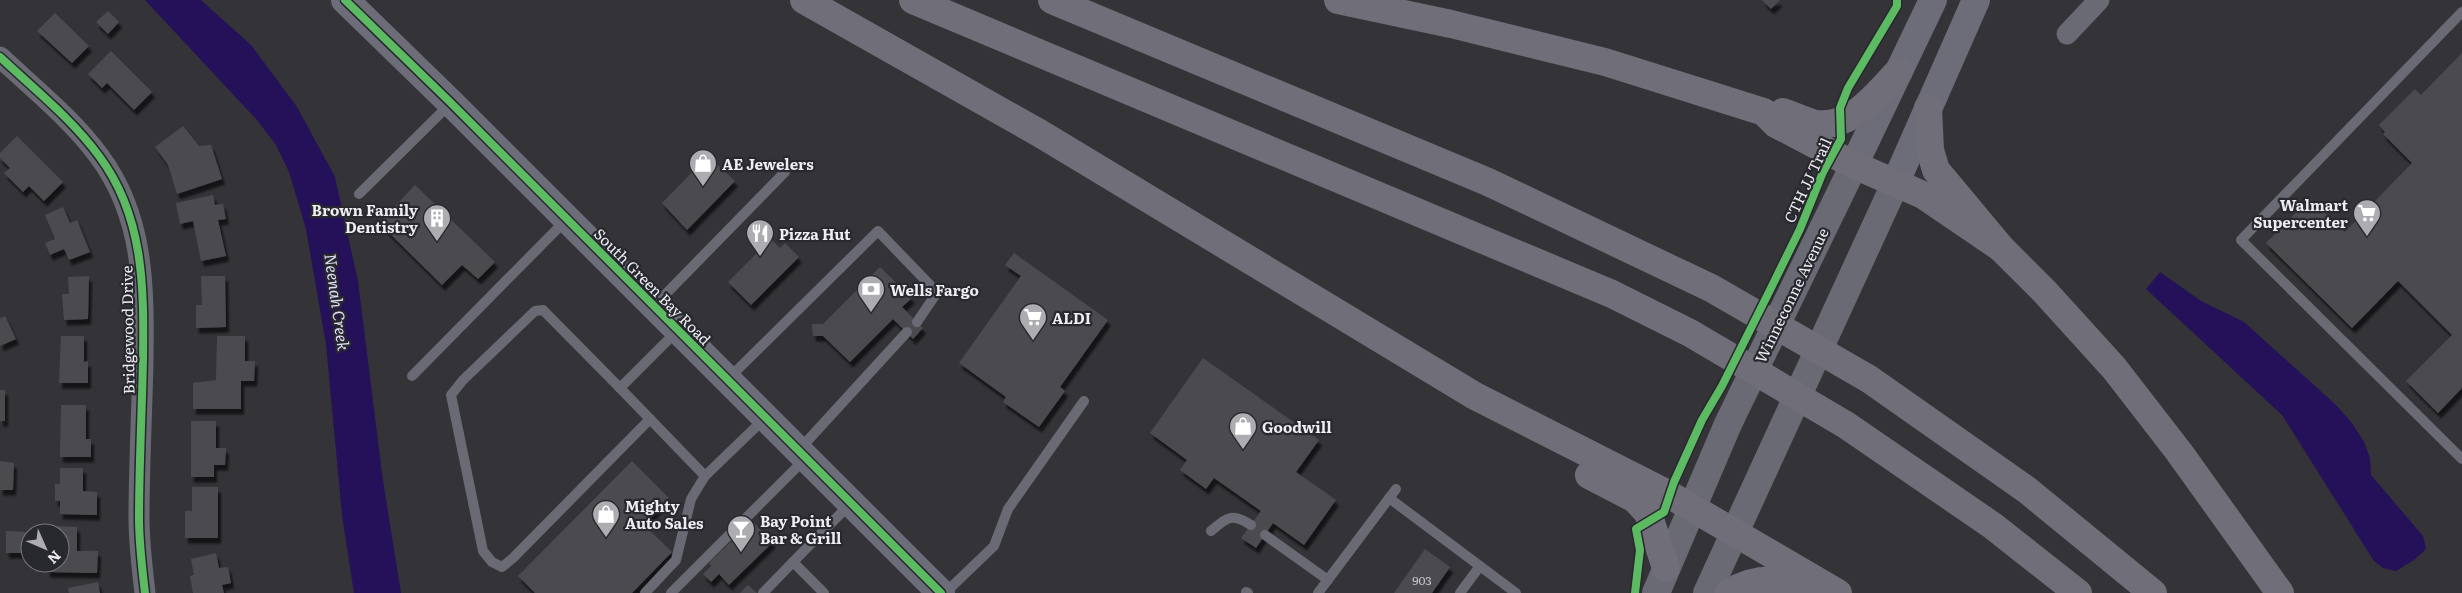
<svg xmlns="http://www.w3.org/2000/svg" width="2462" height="593" font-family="Literata,serif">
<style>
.water{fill:#25105a}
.building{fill:#4c4c50;filter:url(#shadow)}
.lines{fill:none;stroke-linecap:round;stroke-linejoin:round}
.lane{stroke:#6a6a75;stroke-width:10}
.street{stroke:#6a6a75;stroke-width:21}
.secondary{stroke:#6d6c79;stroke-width:28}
.primary{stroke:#6a6a74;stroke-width:28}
.highway{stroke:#6f6e79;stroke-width:28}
.cycleway-casing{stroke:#28282f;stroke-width:11}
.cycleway{stroke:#5cba63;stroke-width:8}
.labels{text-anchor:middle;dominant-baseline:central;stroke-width:4.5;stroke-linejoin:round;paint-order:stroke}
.number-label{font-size:12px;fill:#c5c5ca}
.poi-label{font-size:15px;font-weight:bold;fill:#ededf2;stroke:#28282f;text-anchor:start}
.street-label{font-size:15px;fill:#ededf2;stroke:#28282f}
.water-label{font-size:16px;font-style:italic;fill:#e0dff7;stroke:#28282f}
</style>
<defs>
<filter id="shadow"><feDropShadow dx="3" dy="5.5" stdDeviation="1" flood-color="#0009"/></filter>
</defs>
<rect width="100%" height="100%" fill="#333338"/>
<g class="water">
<path d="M145 0H201L251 45 297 107 335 177 358 281 383 481 401 593H354L342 515 326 344 306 229 289 172 276 145 257 120Z"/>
<path d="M2160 272 2201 301 2244 322 2335 404 2352 423 2364 442 2370 458 2371 475 2423 536 2426 549 2414 560 2396 571 2383 568 2374 561 2282 415 2146 289Z"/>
</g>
<g class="building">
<path d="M1762 0H1780L1771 9Z"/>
<path d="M108 11 119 22 108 34 96 22Z"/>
<path d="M55 13 89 46 72 63 37 31Z"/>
<path d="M111 51 152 92 134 110 107 83 102 88 88 74Z"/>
<path d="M2462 53V388L2438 413 2406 381 2452 335 2398 281 2352 328 2266 243 2310 198 2345 232 2412 163 2383 134 2385 132 2379 125 2415 89 2421 95Z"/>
<path d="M183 126 199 146 211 145 222 179 177 194 168 165 155 147Z"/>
<path d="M17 136 63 182 44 201 29 186 23 192 4 173 10 168 0 158V153Z"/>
<path d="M708 156 735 181 687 230 662 203Z"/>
<path d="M415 185 495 262 478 279 462 265 442 285 379 223Z"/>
<path d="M213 195 215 205 223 204 226 219 218 220 226 256 201 261 193 221 180 224 176 203Z"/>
<path d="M63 207 70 223 77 220 90 252 69 260 64 249 50 255 45 243 55 239 45 215Z"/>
<path d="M771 239 780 248 785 243 799 257 751 305 728 282Z"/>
<path d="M1014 253 1108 320 1060 387 1065 391 1039 427 1003 402 1006 397 959 363 1021 276 1005 265Z"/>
<path d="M880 267 912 298 902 307 923 328 913 339 893 319 850 362 823 336H813L812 324H823Z"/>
<path d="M89 276 88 319 64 320 62 294H69L68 277Z"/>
<path d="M201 276H225L226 327 196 328V305H202Z"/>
<path d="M5 316 16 339 0 346V318Z"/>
<path d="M61 336H84V362L88 361V383H59Z"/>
<path d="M217 336H245V361H255L254 381H241V409H193V383L216 380Z"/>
<path d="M1203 358 1319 440 1296 472 1336 500 1304 545 1273 523 1256 548 1241 538 1261 511 1214 478 1206 489 1180 470 1187 460 1150 433Z"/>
<rect x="0" y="390" width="5" height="31"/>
<path d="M61 405H86V439H91V457H60Z"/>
<path d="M191 421H216V448H226L225 465H214V477H191Z"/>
<path d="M0 461 14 463 13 490H0Z"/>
<path d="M632 461 669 498 643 524 672 552 632 593H535L518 576Z"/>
<path d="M60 468H83V491L97 492V515L60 514V501H55V484H60Z"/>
<path d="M192 487H218V538H185V511H192Z"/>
<path d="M752 521 773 542 729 585 719 574 711 582 703 574 711 566 709 563Z"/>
<path d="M54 526 77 527V551H98L97 573 47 572V563H60V533H54Z"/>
<path d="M6 531 26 532V553H6Z"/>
<path d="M1425 549 1450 567 1432 593H1394Z"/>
<path d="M216 553 219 568 228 567 231 583 222 585 224 593H193L190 576 194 575 191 559Z"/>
<path d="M98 582 100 593H69L68 588Z"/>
<path d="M748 585 757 593H740Z"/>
</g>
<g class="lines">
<g class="lane">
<path d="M2462 12 2241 240 2462 459"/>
<path d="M359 194 451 103"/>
<path d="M654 306 785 172"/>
<path d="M676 332 620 388 705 476 765 418"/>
<path d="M412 376 566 220"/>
<path d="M729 378 878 231 931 286 934 297 917 322"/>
<path d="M620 388 543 310 535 311 463 380 451 395 483 551 492 562 502 567 513 558 650 419"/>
<path d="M799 450 907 332"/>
<path d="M1389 498 1516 593"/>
<path d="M1211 531C1227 518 1231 512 1251 525"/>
<path d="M1265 535 1328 580"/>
<path d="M1246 592 1248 593"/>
<path d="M645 593 676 560 691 499 705 476"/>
<path d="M671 593 805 459"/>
<path d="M763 593 793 562"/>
<path d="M824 593 793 562 850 504"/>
<path d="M945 593 994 546 1008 509 1084 401"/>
<path d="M1318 593 1396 489"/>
<path d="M1460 593 1480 566"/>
</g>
<g class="street">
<path d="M2067 34 2099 0"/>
<path d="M0 57C33 88 72 119 99 156 144 216 144 287 143 359 142 412 139 465 139 518 139 543 142 568 145 593"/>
</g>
<g class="secondary">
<path d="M345 0 451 103 941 593"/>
<path d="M1854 165 1933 0"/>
<path d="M1895 184 1976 0"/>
</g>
<g class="primary">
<path d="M1656 593 1728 424 1854 165"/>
<path d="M1707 593 1895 184"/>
</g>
<g class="highway">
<path d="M804 0 1041 134 1475 396 1670 495 1838 593"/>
<path d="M913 0 1612 294 1690 333 1846 425 1993 526 2078 593"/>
<path d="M1052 0 1488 182 1711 288 1869 379 2027 490 2153 593"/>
<path d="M1338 0 1451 24 1605 62 1764 112 1776 124 1854 165 1923 195 2001 248"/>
<path d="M1928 108 1930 150 1936 170 2001 248 2045 292 2114 368 2179 452 2280 593"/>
<path d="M1783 112C1792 115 1802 120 1812 123 1850 132 1876 94 1899 71"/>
<path d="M1589 475 1635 499 1648 513 1666 568"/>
<path d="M1729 593C1758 575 1786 577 1815 593"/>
</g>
<g class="cycleway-casing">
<g id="cycleway">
<path d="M345 0 451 103 941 593"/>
<path d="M0 57C33 88 72 119 99 156 144 216 144 287 143 359 142 412 139 465 139 518 139 543 142 568 145 593"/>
<path d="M1635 593 1640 550 1636 529 1664 512 1674 482 1702 420 1722 386 1770 290 1800 229 1823 172 1841 139 1840 108 1848 88 1897 6V0"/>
</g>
</g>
<use href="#cycleway" class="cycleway"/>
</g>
<defs>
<g id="shop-pin" transform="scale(1.4375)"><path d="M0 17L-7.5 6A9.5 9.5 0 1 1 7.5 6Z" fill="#acacb1" stroke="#28282f"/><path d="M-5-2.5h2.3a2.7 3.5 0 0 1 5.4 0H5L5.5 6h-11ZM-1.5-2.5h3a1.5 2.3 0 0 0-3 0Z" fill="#fff"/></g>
<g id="supermarket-pin" transform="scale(1.4375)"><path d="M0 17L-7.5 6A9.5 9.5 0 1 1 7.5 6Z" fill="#acacb1" stroke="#28282f"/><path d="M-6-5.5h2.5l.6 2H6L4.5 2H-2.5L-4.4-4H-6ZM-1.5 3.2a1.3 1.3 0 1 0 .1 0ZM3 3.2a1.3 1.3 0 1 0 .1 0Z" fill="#fff"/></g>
<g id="building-pin" transform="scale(1.4375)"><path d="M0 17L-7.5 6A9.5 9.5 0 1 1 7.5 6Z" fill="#acacb1" stroke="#28282f"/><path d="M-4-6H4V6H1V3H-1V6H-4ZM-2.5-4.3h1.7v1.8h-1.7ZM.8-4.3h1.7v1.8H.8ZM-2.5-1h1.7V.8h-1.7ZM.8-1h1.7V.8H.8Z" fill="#fff"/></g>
<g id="restaurant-pin" transform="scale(1.4375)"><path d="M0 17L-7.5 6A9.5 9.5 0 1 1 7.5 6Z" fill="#acacb1" stroke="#28282f"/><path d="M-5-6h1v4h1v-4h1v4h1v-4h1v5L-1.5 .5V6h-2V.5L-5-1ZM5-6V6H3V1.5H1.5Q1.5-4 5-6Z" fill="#fff"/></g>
<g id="bank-pin" transform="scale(1.4375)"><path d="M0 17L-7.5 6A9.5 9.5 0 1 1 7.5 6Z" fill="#acacb1" stroke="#28282f"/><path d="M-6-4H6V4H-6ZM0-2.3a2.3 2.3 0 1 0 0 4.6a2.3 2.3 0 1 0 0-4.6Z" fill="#fff"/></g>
<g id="bar-pin" transform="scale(1.4375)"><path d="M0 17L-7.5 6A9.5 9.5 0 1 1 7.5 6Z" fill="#acacb1" stroke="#28282f"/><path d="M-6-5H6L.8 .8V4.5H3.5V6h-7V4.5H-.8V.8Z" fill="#fff"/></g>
</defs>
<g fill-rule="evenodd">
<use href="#shop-pin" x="703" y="163"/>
<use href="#supermarket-pin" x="2367" y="213"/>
<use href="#building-pin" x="437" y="218"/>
<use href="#restaurant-pin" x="760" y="233"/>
<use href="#bank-pin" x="871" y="289"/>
<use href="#supermarket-pin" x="1033" y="317"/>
<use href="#shop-pin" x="1243" y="426"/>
<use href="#shop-pin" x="606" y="514"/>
<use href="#bar-pin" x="741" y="529"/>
</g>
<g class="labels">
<g class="number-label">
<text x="1422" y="580">903</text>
</g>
<g class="poi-label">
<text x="722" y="163">AE Jewelers</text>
<text x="2348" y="204" text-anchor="end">Walmart<tspan x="2348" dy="17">Supercenter</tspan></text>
<text x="418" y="209" text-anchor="end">Brown Family<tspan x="418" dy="17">Dentistry</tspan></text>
<text x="779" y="233">Pizza Hut</text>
<text x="890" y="289">Wells Fargo</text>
<text x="1052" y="317">ALDI</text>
<text x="1262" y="426">Goodwill</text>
<text x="625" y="505">Mighty<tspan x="625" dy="17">Auto Sales</tspan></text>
<text x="760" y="520">Bay Point<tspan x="760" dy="17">Bar &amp; Grill</tspan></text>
</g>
<g class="street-label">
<text transform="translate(1807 180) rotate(-65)">CTH JJ Trail</text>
<text transform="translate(653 286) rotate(45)">South Green Bay Road</text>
<text transform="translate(1791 295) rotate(-64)">Winneconne Avenue</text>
<text transform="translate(127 330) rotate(-91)">Bridgewood Drive</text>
</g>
<g class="water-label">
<text transform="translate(338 302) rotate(82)">Neenah Creek</text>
</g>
</g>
<g transform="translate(45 548) rotate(135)"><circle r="24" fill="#28282f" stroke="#77777d"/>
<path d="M0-4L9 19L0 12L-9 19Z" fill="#acacb1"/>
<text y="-8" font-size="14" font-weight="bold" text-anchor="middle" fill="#ededf2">N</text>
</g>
</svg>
